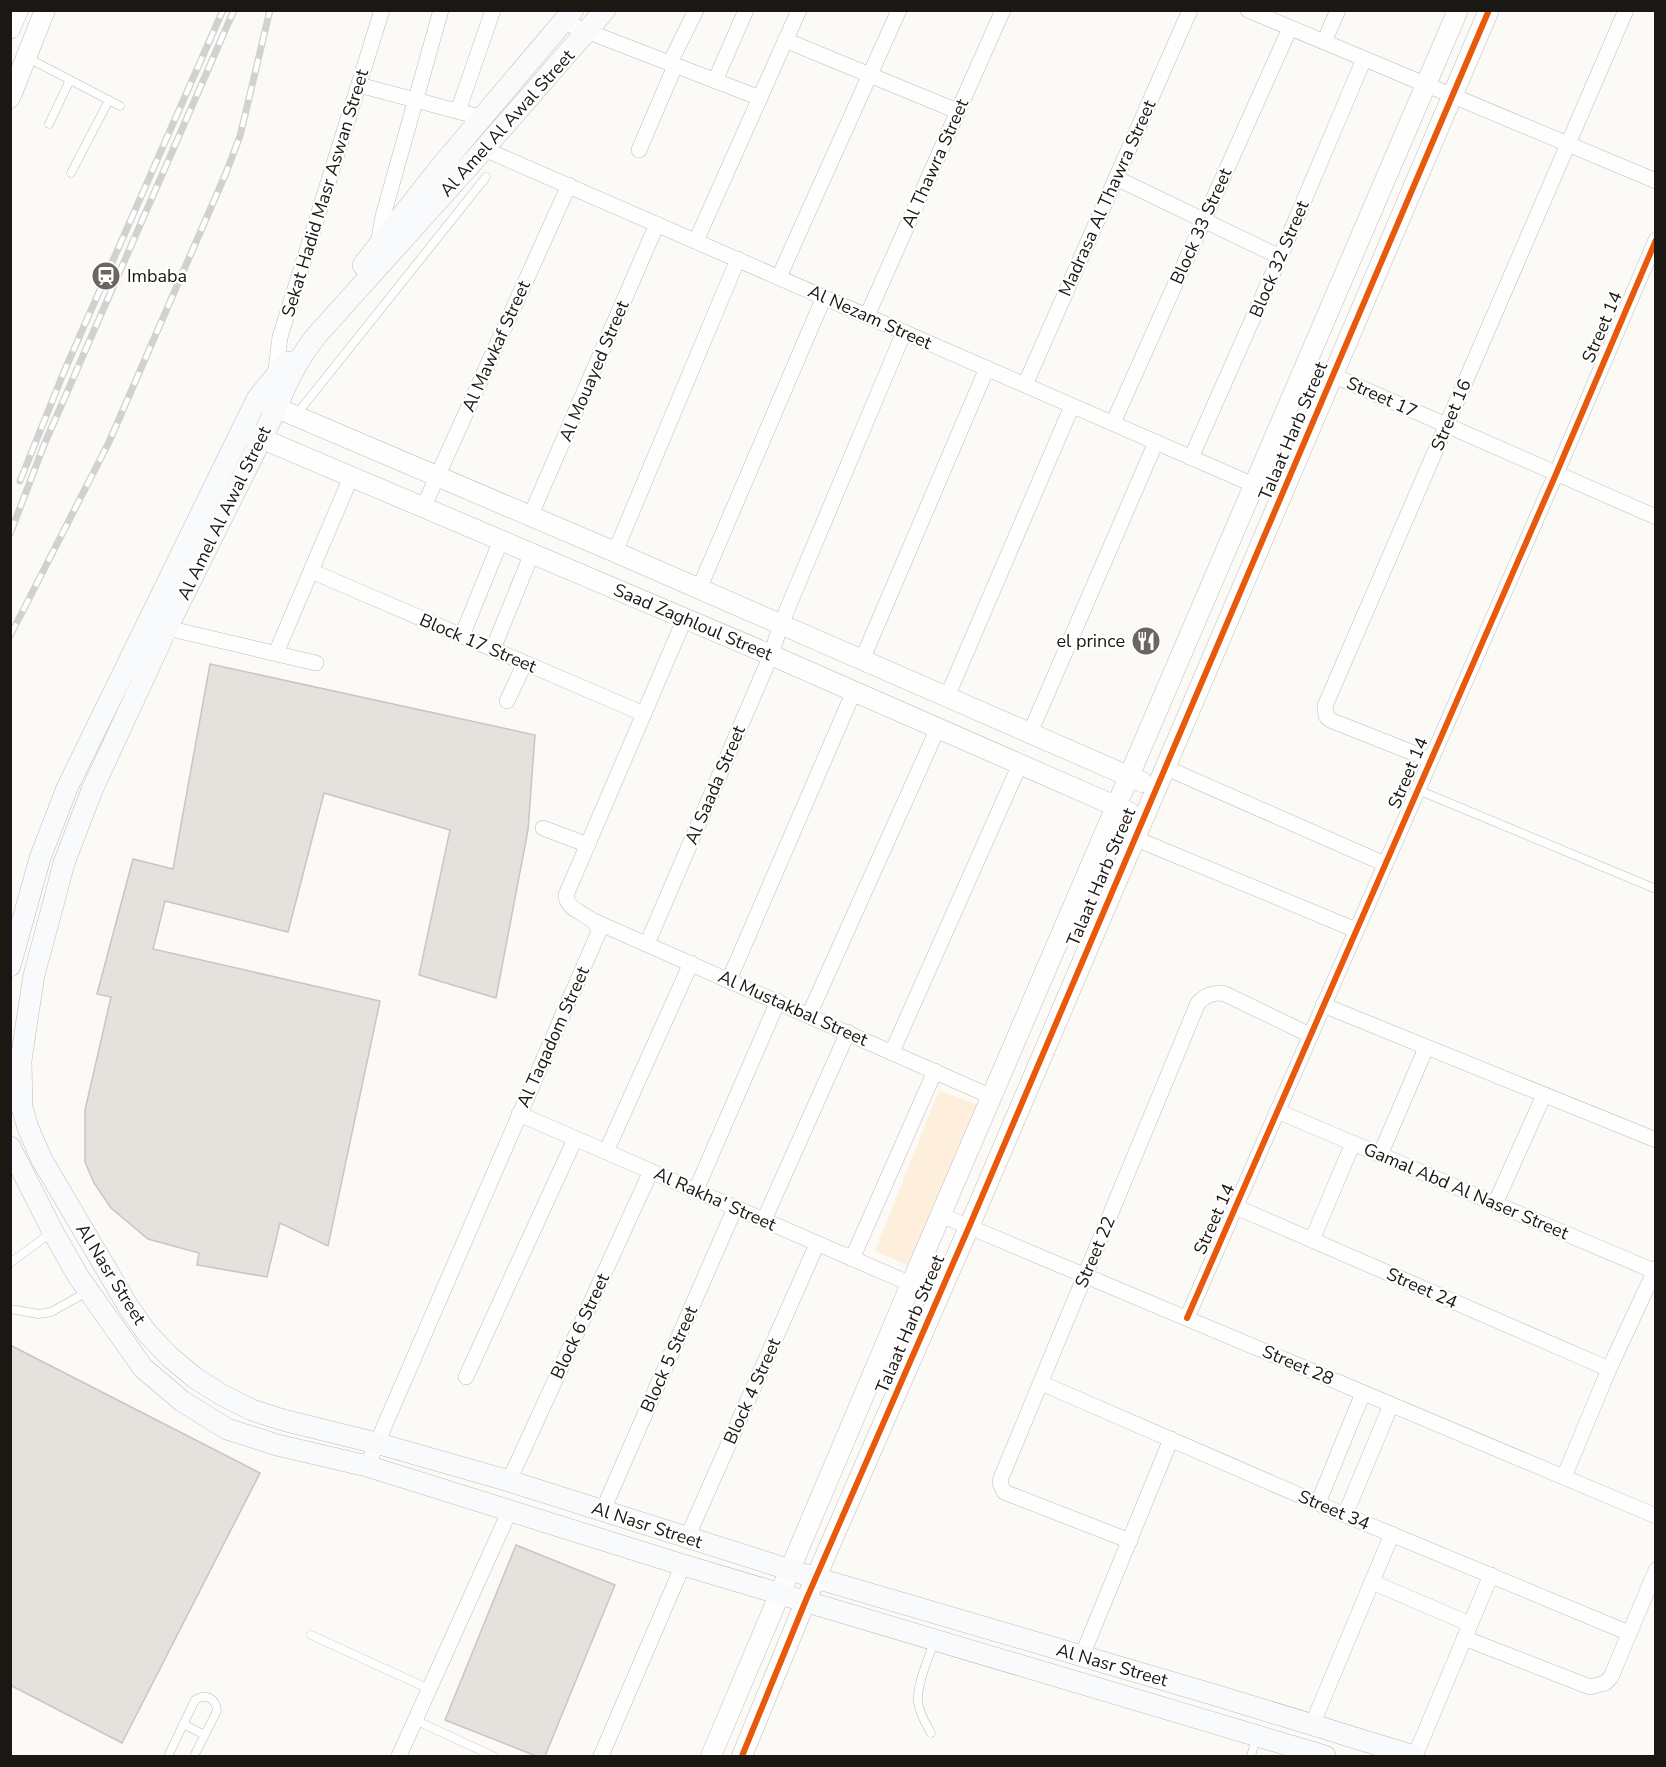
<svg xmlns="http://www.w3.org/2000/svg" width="1666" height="1767" font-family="'Nunito Sans',sans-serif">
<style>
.green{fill:#fdefdc}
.building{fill:#e5e2de;stroke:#c8c6c2;stroke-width:1.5}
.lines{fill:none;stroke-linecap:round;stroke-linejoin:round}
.service-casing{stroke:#bfbcb8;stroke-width:9}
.minor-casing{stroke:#bfbcb8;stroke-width:16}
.tertiary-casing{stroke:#bfbcb8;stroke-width:21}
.secondary-casing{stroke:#bfbcb8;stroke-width:22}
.service{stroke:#fffefe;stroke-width:8}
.minor{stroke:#fffefe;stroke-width:15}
.tertiary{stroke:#fffefe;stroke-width:20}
.secondary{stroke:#f9fafb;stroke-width:21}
.rail-casing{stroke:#d2d1d0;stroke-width:7}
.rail{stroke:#fff;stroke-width:4.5;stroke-dasharray:14;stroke-linecap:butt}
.cycleway-casing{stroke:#fff;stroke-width:10}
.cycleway{stroke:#e8590c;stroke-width:6}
.labels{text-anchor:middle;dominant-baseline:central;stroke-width:4.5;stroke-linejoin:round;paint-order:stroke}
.street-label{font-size:18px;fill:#1b1712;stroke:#fff}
.poi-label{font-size:18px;fill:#1b1712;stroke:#fff;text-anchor:start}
</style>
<rect width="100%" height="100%" fill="#fcfaf7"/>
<path class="green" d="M939 1090 978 1105 911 1267 875 1251Z"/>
<g class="building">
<path d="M210 664 535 735 528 830 496 998 419 975 450 830 324 793 288 932 165 901 153 949 380 1001 328 1246 280 1223 267 1277 197 1265 199 1253 148 1239 111 1208 94 1183 85 1162V1110L111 997 97 994 133 859 173 869Z"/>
<path d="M10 1345 260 1473 122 1743 10 1685Z"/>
<path d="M516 1545 615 1585 545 1756H536L445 1720Z"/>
</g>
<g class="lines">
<g class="service-casing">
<g id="service">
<path d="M28 58 120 106"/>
<path d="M49 124 70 80"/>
<path d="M71 173 109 100"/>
<path d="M296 415 486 177"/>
<path d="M1418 790 1656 889"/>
<path d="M10 1263 52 1232"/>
<path d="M10 1309 39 1314 51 1312 87 1292"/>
<path d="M311 1635 429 1689"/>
<path d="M415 1720 493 1756"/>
<path d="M183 1724 205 1735"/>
<path d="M931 1733C926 1724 919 1713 918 1702 917 1683 928 1660 934 1642"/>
<path d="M168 1756 195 1700C206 1693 216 1698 217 1711L194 1756"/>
<path d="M1251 1756 1256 1738"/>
</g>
</g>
<g class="minor-casing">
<g id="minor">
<path d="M1248 10 1656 181"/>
<path d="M563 22 760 98"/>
<path d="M785 40 957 111"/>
<path d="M1324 42 1338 10"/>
<path d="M670 63 696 10"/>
<path d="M715 81 746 10"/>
<path d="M359 85 483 118"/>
<path d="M458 111 493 10"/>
<path d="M484 149 1254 485"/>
<path d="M639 150 675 66"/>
<path d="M1116 178 1280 257"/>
<path d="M696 241 799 10"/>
<path d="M378 245 383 216 441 10"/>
<path d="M779 277 899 10"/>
<path d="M867 316 1003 10"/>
<path d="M1307 364 1656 517"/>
<path d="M275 377 280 337 382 10"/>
<path d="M1025 385 1190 10"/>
<path d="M1113 423 1290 28"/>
<path d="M1191 458 1280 257 1364 59"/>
<path d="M423 508 569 185"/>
<path d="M530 517 657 224"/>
<path d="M615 552 738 259"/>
<path d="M311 571 644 714"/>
<path d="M699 589 824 297"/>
<path d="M167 628 316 663"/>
<path d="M462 636 501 540"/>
<path d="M493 649 532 553"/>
<path d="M276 653 351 477"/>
<path d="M862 660 987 368"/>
<path d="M947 697 1072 406"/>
<path d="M507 701 525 663"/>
<path d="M1030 733 1156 442"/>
<path d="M1431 760 1330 720 1326 716 1325 706 1626 10"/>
<path d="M1164 767 1385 864"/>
<path d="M543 828 588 845"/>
<path d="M1134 838 1356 930"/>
<path d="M594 921 992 1097"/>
<path d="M647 944 771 655 781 624 904 332"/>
<path d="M729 980 854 691"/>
<path d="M1323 1005 1656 1140"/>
<path d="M809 1015 938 728"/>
<path d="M892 1052 1020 764"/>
<path d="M1277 1111 1654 1271"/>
<path d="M519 1114 911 1284"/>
<path d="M606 1152 691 963"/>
<path d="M1380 1155 1426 1048"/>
<path d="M696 1190 778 1001"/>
<path d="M1495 1204 1544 1095"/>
<path d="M1236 1207 1609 1369"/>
<path d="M941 1215 1656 1516"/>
<path d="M764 1220 848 1032"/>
<path d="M1312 1240 1353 1143"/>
<path d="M852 1259 935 1071"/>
<path d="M1187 1318 1556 474 1656 240"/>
<path d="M466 1377 575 1139"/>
<path d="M1041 1383 1345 1515 1629 1633"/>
<path d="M367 1466 597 936 599 931C595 913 567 914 566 895L685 618"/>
<path d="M1564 1477 1609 1369 1656 1268"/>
<path d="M509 1481 651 1171"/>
<path d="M1318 1503 1363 1393"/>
<path d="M603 1510 735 1208"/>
<path d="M1345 1515 1391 1405"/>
<path d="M687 1538 817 1244"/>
<path d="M1130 1541 1004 1492 1000 1483 1001 1478 1198 1003C1206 995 1212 993 1223 993L1310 1035"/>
<path d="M1372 1582 1470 1624"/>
<path d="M1464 1638 1590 1687 1605 1683 1611 1677 1656 1570"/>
<path d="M1082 1656 1171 1439"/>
<path d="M1312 1725 1392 1534"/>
<path d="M399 1756 510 1510"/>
<path d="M601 1756 683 1565"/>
<path d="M1415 1756 1491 1575"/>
</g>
</g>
<g class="tertiary-casing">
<g id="tertiary">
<path d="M10 29 18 10"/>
<path d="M10 98 45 10"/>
<path d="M263 402 615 552 1142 782"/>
<path d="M246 432 771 655 1129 812"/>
<path d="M711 1756 911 1284 1458 10"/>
<path d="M742 1756 806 1600 969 1227 1489 10"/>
</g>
</g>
<g class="secondary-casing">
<g id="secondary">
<path d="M605 10 477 157 317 335C299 357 287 380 277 407L167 628 92 790 64 863 54 901 34 975 27 1020 21 1061 22 1107 28 1128 42 1160 128 1306 147 1333 170 1357 195 1378 222 1395 252 1410 283 1420 376 1443 509 1481 816 1578 1215 1695 1414 1756"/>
<path d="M363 265 442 165 573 10"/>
<path d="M10 966 40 858 67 788 257 399 287 362"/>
<path d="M10 1147 53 1232 78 1276 143 1368 182 1401 227 1429 277 1445 367 1466 683 1565 1325 1756"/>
</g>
</g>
<use href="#service" class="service"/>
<use href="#minor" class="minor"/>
<use href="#tertiary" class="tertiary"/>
<use href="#secondary" class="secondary"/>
<g class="rail-casing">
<g id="rail">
<path d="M20 481 63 374 223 10"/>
<path d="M10 534 44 445 234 10"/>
<path d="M10 636 109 442 226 173 240 136 270 10"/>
</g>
</g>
<use href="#rail" class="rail"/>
<g class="cycleway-casing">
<g id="cycleway">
<path d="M1187 1318 1556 474 1656 240"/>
<path d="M742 1756 806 1600 969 1227 1489 10"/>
</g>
</g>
<use href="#cycleway" class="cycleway"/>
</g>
<defs>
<g id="station-disc" transform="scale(1.5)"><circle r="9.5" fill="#6a6662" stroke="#fff"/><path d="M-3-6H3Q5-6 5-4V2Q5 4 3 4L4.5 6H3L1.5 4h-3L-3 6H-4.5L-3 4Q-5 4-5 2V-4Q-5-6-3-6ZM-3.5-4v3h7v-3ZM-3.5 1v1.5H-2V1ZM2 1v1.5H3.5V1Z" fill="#fff"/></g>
<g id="restaurant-disc" transform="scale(1.5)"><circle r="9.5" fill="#6a6662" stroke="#fff"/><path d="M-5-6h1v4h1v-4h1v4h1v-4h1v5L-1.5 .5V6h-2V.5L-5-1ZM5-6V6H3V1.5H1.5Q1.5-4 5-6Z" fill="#fff"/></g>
</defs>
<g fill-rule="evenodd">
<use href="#station-disc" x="106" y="276"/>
<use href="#restaurant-disc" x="1146" y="641"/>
</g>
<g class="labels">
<g class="street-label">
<text transform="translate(507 123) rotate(-48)">Al Amel Al Awal Street</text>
<text transform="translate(935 163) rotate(-66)">Al Thawra Street</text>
<text transform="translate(325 193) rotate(-73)">Sekat Hadid Masr Aswan Street</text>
<text transform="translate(1107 198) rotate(-66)">Madrasa Al Thawra Street</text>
<text transform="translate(1201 226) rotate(-66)">Block 33 Street</text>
<text transform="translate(1279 259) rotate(-67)">Block 32 Street</text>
<text transform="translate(870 317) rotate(24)">Al Nezam Street</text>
<text transform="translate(1602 327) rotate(-67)">Street 14</text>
<text transform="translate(496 346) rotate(-66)">Al Mawkaf Street</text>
<text transform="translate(594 371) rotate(-67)">Al Mouayed Street</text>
<text transform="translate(1382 397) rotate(24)">Street 17</text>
<text transform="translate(1451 415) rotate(-67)">Street 16</text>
<text transform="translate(1293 431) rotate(-67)">Talaat Harb Street</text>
<text transform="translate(224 513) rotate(-64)">Al Amel Al Awal Street</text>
<text transform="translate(693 622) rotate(23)">Saad Zaghloul Street</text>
<text transform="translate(478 643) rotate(23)">Block 17 Street</text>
<text transform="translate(1408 773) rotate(-67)">Street 14</text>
<text transform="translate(715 785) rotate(-67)">Al Saada Street</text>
<text transform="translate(1101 877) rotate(-67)">Talaat Harb Street</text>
<text transform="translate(793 1008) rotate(24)">Al Mustakbal Street</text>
<text transform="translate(553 1037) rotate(-66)">Al Taqadom Street</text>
<text transform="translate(1466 1191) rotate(23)">Gamal Abd Al Naser Street</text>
<text transform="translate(715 1199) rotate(24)">Al Rakha' Street</text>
<text transform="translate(1214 1219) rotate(-66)">Street 14</text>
<text transform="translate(1095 1252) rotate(-67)">Street 22</text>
<text transform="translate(111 1274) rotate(58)">Al Nasr Street</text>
<text transform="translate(1422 1288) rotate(24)">Street 24</text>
<text transform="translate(910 1324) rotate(-67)">Talaat Harb Street</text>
<text transform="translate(580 1326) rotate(-65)">Block 6 Street</text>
<text transform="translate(669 1359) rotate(-66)">Block 5 Street</text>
<text transform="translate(1298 1365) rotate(23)">Street 28</text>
<text transform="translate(752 1391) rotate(-66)">Block 4 Street</text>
<text transform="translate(1334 1510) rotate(23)">Street 34</text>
<text transform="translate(647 1525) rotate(18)">Al Nasr Street</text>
<text transform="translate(1112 1665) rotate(16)">Al Nasr Street</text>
</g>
<g class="poi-label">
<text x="127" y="276">Imbaba</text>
<text x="1125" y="641" text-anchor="end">el prince</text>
</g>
</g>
<rect width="1666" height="1767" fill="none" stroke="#1b1712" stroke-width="24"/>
</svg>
